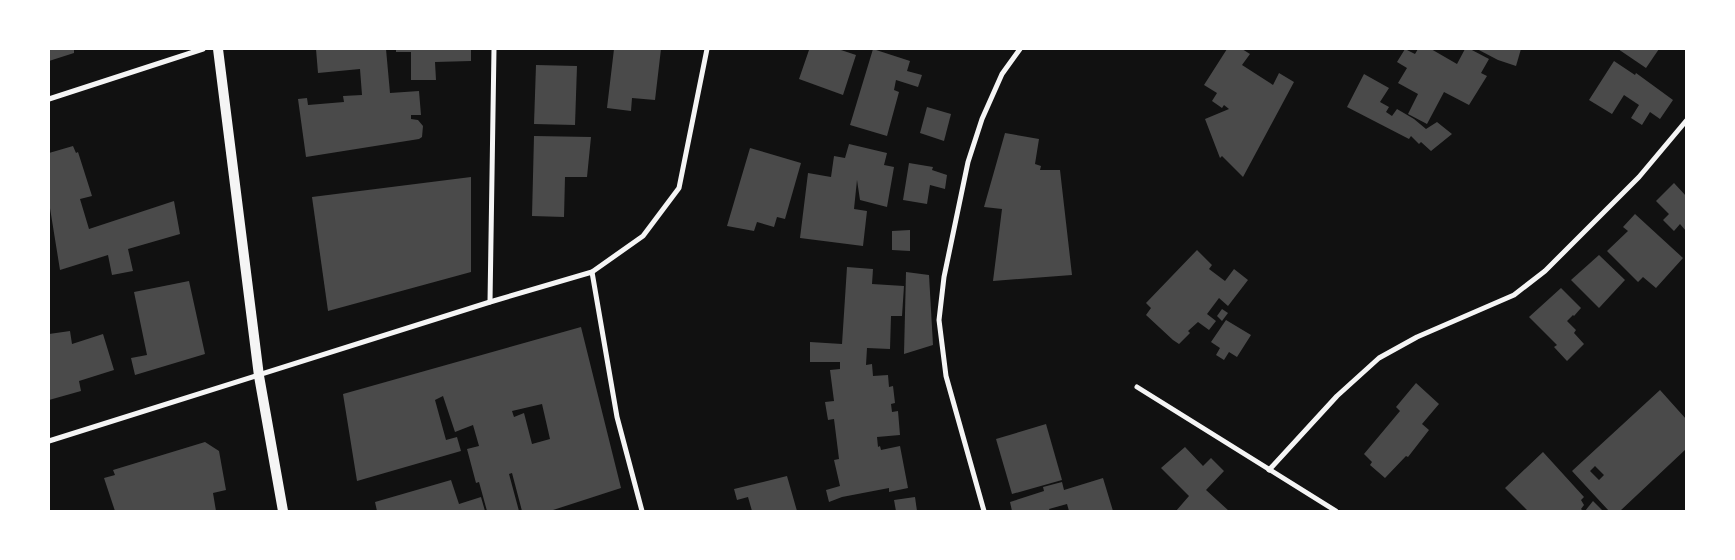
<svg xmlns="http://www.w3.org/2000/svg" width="1735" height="560" font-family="'Fira Sans',sans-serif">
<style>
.building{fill:#4a4a4a;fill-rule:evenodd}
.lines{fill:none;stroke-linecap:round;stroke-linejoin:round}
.minor{stroke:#f5f5f5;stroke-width:5}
.secondary{stroke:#f5f5f5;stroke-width:10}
</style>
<rect width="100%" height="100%" fill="#111"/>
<g class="building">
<path d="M49 49H74V53L49 61Z"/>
<path d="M316 49H386L390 93 419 91 421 115H411V119L418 120 423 126 422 137 419 139 306 157 298 99 307 98 308 105 344 102 343 96 362 95 360 69 318 73Z"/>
<path d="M396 49H471V61L435 62 436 80H411V52H396Z"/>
<path d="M614 49H661L655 100 632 98 631 111 607 108Z"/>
<path d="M805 49H838L856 55 843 95 799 79 809 50Z"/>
<path d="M873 49 910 61 907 71 922 75 918 87 896 80 894 90 899 92 887 136 850 125Z"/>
<path d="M1227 49H1242L1250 54 1242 65 1273 85 1279 73 1294 82 1243 177 1222 156 1220 158 1205 119 1229 109 1224 105 1222 108 1212 101 1217 93 1204 85Z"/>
<path d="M1405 49 1415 54 1418 49H1431L1457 64 1465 49H1470L1489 59 1481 73 1487 76 1469 105 1444 92 1427 124 1408 114 1418 94 1398 83 1407 68 1397 62Z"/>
<path d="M1477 49H1521L1516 66 1498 60Z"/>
<path d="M1618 49H1659L1646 68Z"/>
<path d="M1614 61 1635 75 1636 73 1673 100 1660 119 1650 112 1642 125 1631 118 1639 105 1624 95 1612 114 1589 100Z"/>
<path d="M536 65 577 66 575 125 534 124Z"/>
<path d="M1364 74 1389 88 1380 102 1389 107 1386 112 1392 116 1397 109 1414 119 1426 129 1437 122 1452 134 1431 151 1421 142 1419 144 1411 136 1409 139 1347 107Z"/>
<path d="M927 107 951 114 944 141 920 133Z"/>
<path d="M1005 133 1039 139 1035 164 1041 166 1040 170H1060L1072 275 993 281 1002 209 984 207Z"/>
<path d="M534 136 591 137 587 177H565L564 217 532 216Z"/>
<path d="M849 144 887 153 884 165 894 167 887 207 860 200 857 180 854 209 867 211 863 246 800 238 808 173 831 177 834 156 845 158Z"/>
<path d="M73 146 76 153 78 152 92 196 80 199 89 229 174 201 180 234 128 249 133 271 112 275 108 255 60 270 49 202V161H50L49 153Z"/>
<path d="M750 148 801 163 785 219 777 217 774 227 757 222 754 231 727 226Z"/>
<path d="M909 163 933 167 932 170 947 175 945 189 930 185 927 204 903 200Z"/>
<path d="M471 177V272L328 311 312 197Z"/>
<path d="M1674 183 1686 196V231L1680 224 1674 231 1663 220 1669 214 1656 201Z"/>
<path d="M1635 214 1683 258 1656 288 1643 277 1638 282 1607 251 1628 231 1623 227Z"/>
<path d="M910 230V251L892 250V231Z"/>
<path d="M1197 250 1212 265 1209 269 1225 281 1234 269 1248 280 1228 306 1219 298 1207 314 1216 321 1209 330 1198 322 1188 331 1190 333 1179 344 1173 340 1146 315 1151 308 1146 303Z"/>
<path d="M1599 255 1625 280 1599 308 1571 280Z"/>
<path d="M847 267 873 269 872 284 904 286 902 316H891L890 349 867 348 866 365 872 364 873 376 888 375 889 387 893 386 895 403 891 404 892 412 898 411 900 435 877 437 878 447 880 446 881 450 900 446 908 488 889 492V488L842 497 829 502 826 490 840 486 834 460 839 459 834 419 828 420 825 402 834 401 830 370 840 369V362H810V342L842 344Z"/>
<path d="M906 272 929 275 933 345 904 354Z"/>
<path d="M189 281 205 354 135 375 131 358 147 355 134 292Z"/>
<path d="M1561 288 1581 308 1574 316 1573 315 1567 321 1576 330 1574 333 1584 344 1567 361 1554 347 1557 345 1529 317Z"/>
<path d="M1222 309 1228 313 1222 321 1217 316Z"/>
<path d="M1226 320 1251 335 1237 357 1229 352 1224 360 1216 355 1220 348 1211 342Z"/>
<path d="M581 327 621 488 550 511H522L512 473 509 474 519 511H487L479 482 476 483 467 449 479 446 473 425 455 432 443 396 435 400 446 440 457 437 461 451 357 481 343 394ZM542 404 550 439 532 444 524 413 514 417 512 411Z"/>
<path d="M70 331 72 344 103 334 114 370 79 381 81 391 49 400V334Z"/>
<path d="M1416 383 1439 404 1422 424 1429 430 1408 457 1406 456 1385 478 1370 465 1372 462 1364 454 1400 411 1396 407Z"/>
<path d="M1660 390 1686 419V449L1620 511H1609L1572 471ZM1595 466 1604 475 1599 480 1590 471Z"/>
<path d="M1046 424 1062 480 1012 494 996 439Z"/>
<path d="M205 442 219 451 226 490 213 493 216 511H141V510L115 511 104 478 115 475 113 470Z"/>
<path d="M1185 447 1203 466 1211 458 1224 471 1206 490 1229 511H1176L1189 496 1161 468Z"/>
<path d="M1543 452 1584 497 1581 500 1584 505 1581 509 1583 511H1528L1505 488Z"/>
<path d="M787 476 797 511H752L748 497 737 500 734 489Z"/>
<path d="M1103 478 1113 511H1069L1067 504 1049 509 1050 511H1012L1010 502 1044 491 1043 487 1062 482 1064 490Z"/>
<path d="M451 480 459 504 481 497 485 511H377L375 502Z"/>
<path d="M915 497 917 511H896L894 500Z"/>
<path d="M1593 501 1603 511H1585Z"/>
</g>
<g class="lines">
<g class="minor">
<path d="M49 99 203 49"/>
<path d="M592 272 617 417 642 511"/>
<path d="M490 302 494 49"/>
<path d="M1137 387 1336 511"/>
<path d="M49 441 490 302 592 272 643 236 679 188 707 49"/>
<path d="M1269 470 1337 396 1379 358 1417 337 1514 295 1545 271 1639 177 1686 121"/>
<path d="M984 511 946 376 939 320 944 277 968 162 982 119 1002 74 1020 49"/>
</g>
<path class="secondary" d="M218 49 259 376 283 511"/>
</g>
<rect width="1735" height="560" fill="none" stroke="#ffffff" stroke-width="100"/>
</svg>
